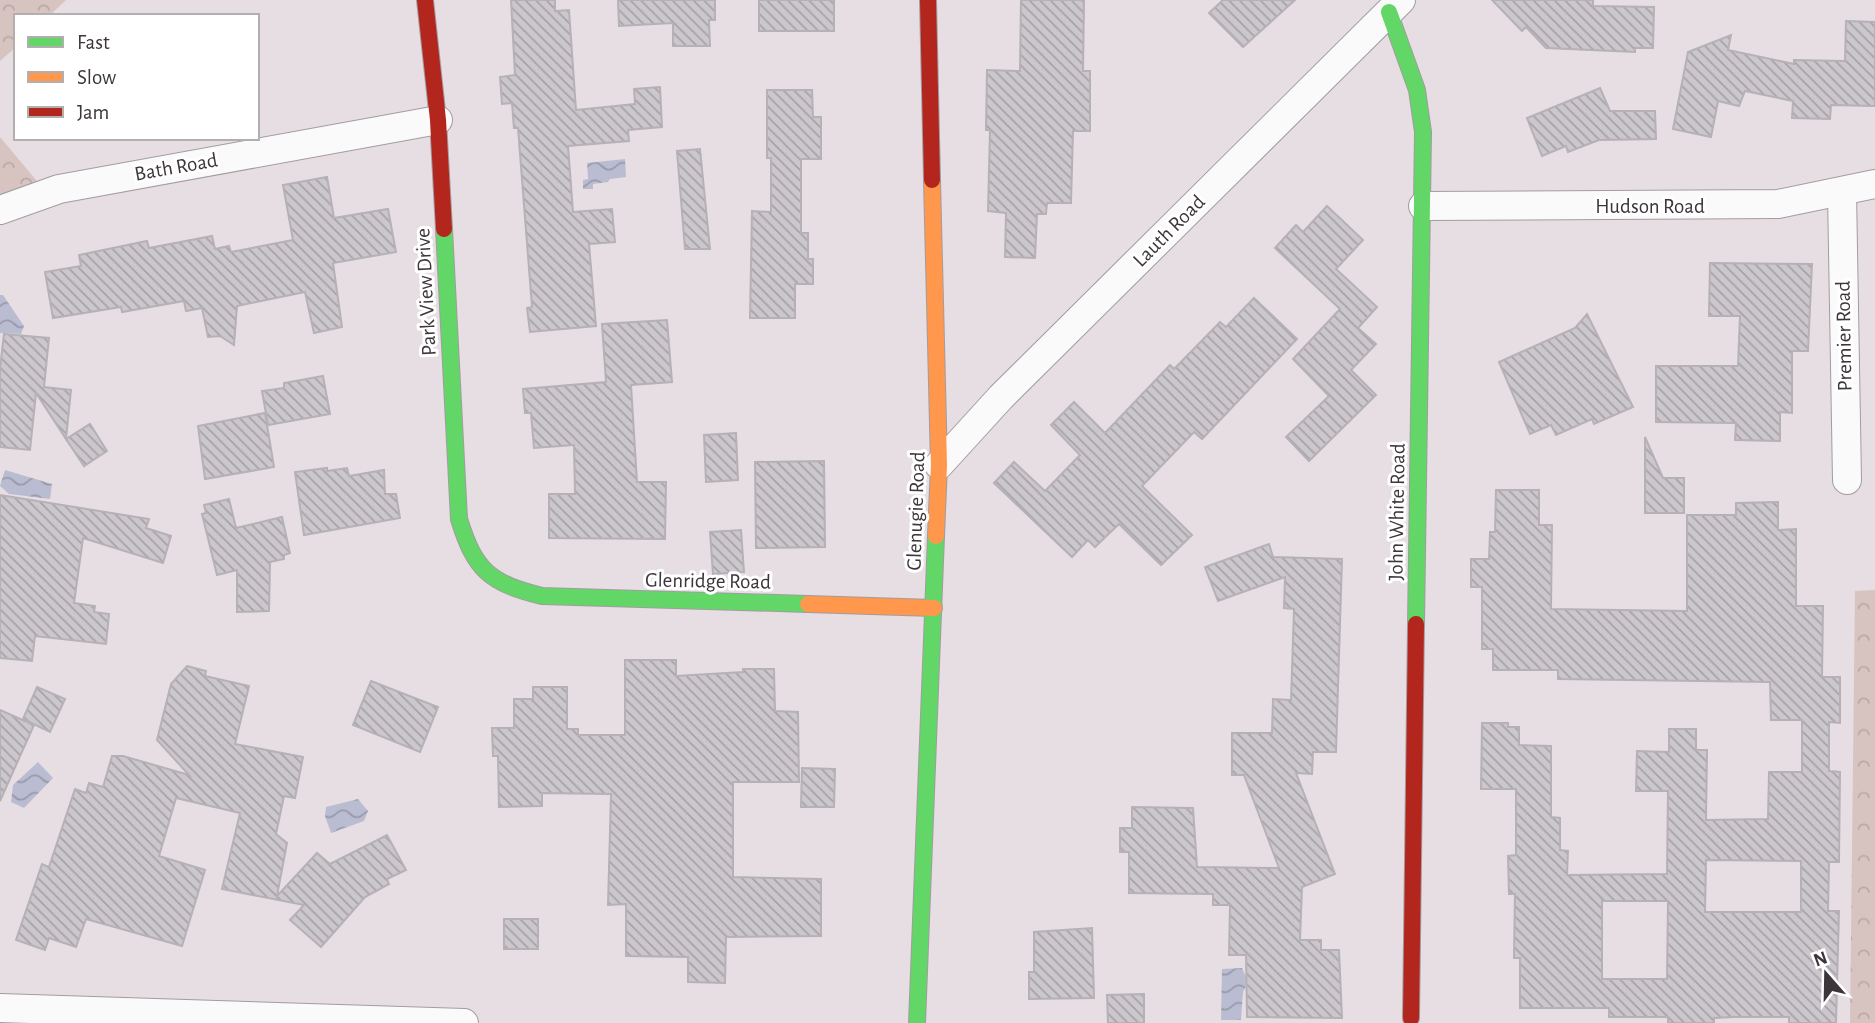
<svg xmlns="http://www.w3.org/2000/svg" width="1875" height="1023" font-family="'Alegreya Sans',sans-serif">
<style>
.forest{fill:url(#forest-crowns)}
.water{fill:url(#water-waves)}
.building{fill:url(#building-back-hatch);stroke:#b6b1b6;stroke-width:2;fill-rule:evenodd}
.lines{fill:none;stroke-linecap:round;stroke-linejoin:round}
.street-casing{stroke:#a29ca0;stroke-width:30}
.fast-casing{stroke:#a29ca0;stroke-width:18}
.slow-casing{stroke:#a29ca0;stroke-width:18}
.jam-casing{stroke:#a29ca0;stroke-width:18}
.street{stroke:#fbfafb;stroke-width:28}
.fast{stroke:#63d668;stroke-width:16}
.slow{stroke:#ff974d;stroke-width:16}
.jam{stroke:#b3261e;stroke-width:16}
.labels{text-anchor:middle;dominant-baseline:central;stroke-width:6;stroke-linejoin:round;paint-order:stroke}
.street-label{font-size:21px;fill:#3c363a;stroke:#fff}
</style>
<defs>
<pattern id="forest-crowns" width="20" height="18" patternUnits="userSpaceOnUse" patternTransform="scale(1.75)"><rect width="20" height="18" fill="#d7c4c0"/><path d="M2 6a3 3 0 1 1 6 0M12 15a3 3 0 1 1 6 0" fill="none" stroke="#b9a9a6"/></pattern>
<pattern id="water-waves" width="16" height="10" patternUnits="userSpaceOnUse" patternTransform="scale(1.75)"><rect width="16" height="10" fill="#babdd2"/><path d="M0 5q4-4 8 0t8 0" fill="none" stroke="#989aab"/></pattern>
<pattern id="building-back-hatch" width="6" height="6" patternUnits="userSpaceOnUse" patternTransform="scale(1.75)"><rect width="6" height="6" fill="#ccc6cd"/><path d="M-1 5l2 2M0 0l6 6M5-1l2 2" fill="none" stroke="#a7a2a7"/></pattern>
</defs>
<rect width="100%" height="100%" fill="#e6dee3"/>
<g class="forest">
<path d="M0 0H66L49 16H16V47L0 61Z"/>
<path d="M0 137 47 193 0 211Z"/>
<path d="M1875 590V1023H1850L1855 591Z"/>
</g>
<g class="water">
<path d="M625 159 626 177 610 179 608 182 593 184V189H583V180L588 179 587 163Z"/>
<path d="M0 295H3L24 326 21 334 0 333Z"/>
<path d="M5 470 52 484 50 499 9 494 0 486Z"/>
<path d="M38 762 53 778 24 808 11 802 13 785Z"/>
<path d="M358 799 368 811 364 821 331 833 325 816 326 807Z"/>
<path d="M1242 968 1248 982 1243 992 1241 1020H1221L1222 969Z"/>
</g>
<g class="building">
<path d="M511 0H555V11L569 10 576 110 635 104 634 89 660 87 662 127 628 130 629 141 568 146 573 212 612 209 615 242 589 244 596 326 530 332 527 308 532 307 518 128H514L512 103 502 104 500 77 515 75Z"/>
<path d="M618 0H715V20H709L710 46H673V23L619 26Z"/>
<rect x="759" y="0" width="75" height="31"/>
<path d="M1021 0H1084L1083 71H1090V131H1073L1071 203H1047L1046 214H1037L1035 258 1005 257 1006 213 988 211 990 130H986L987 70 1020 71Z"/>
<path d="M1223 0H1295L1243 47 1209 13Z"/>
<path d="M1492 0H1593V6L1654 7 1653 48H1635V52L1546 48 1526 27 1522 31Z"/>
<path d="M1846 21 1875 22V106L1831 105 1830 119 1792 118 1793 101 1745 91 1739 106 1718 101 1711 137 1673 129 1688 52 1731 35 1728 50 1794 64V60L1845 61Z"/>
<path d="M1600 88 1610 111H1655L1656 139 1599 140 1568 152 1566 146 1542 156 1527 118Z"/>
<path d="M767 90H812L813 117H821V159H801V233H808V259H813V284H795V318H750L752 211 771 212V158H767Z"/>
<path d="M700 149 710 249H685L677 151Z"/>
<path d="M327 177 334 218 388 209 396 252 333 263 342 327 314 333 305 292 237 306 234 345 220 336 208 337 202 308 186 311 184 301 122 312 121 307 53 318 45 272 81 266 79 255 147 241 149 248 212 236 215 249 229 246 231 252 293 240 283 185Z"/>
<path d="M1327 206 1363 240 1336 269 1377 307 1358 328 1376 344 1351 370 1376 395 1309 461 1286 437 1329 396 1293 359 1340 309 1275 248 1296 225 1303 232Z"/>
<path d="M1710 263 1812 264 1808 351H1792V413L1780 412V441L1735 440 1736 423 1656 422V366H1738L1740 316H1709Z"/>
<path d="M1254 298 1297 339 1202 439 1194 432 1142 486 1192 535 1161 565 1119 524 1095 547 1088 540 1072 557 994 483 1014 462 1045 491 1080 455 1051 425 1074 402 1105 433 1170 365 1174 369 1220 322 1226 327Z"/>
<path d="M1587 314 1633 407 1594 424 1592 419 1556 435 1551 425 1530 434 1499 362 1575 328Z"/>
<path d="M667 320 672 382 631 385 637 482H666L665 539 549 538V494H575L574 445 534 448 531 413H525L523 389 606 382 602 324Z"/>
<path d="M4 334 49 338 44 387 71 390 66 439 36 393 30 450 0 447V368Z"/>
<path d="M323 376 330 414 268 425 262 391 284 388V383Z"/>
<path d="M265 413 274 467 205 479 198 426Z"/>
<path d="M90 424 107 451 84 466 66 439Z"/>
<path d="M736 433 738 480 706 482 704 435Z"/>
<path d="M1645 437 1663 478H1684V513H1645Z"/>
<path d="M824 461 825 547 756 548 755 462Z"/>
<path d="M327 468V471L347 468 349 476 384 470 385 494H396L400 518 304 535 295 472Z"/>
<path d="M1496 490H1539V525H1552L1551 609 1687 611V515H1736V503L1778 502V530L1796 529V606H1823L1822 677H1840V723L1829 722V771L1840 772 1839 862H1829L1828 911H1839L1836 1023H1789V1017H1734L1714 1018V1023H1668V1017H1609V1008H1520V958H1514L1515 894H1509L1508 856 1516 855V789H1481L1482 723H1508V727H1519V745L1551 746V817L1560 818V850L1568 851 1567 875 1667 874 1668 791H1636L1637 751 1669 752V729H1696V750H1707L1706 820 1768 819 1769 772H1802V720H1771L1770 682 1558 679V670H1493V649H1482V587H1471V559H1489L1490 532H1495ZM1706 860 1801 861V912H1705ZM1602 901H1668L1667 979H1602Z"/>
<path d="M0 495 149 519 146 528 171 536 163 563 83 538 74 603 95 606 94 612 109 614 106 644 35 636 32 661 0 658Z"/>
<path d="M229 499 236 528 282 517 290 553 284 555V559L270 562 269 611 237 612V570L217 575 202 514 206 513 204 505Z"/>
<path d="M741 530 744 572 713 574 710 532Z"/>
<path d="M1269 544 1273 557 1342 559 1336 752H1313L1312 774 1296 773 1335 874 1302 887 1300 940H1321V950H1339L1342 1018 1247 1017 1246 955H1229L1230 905H1213V894L1129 893V852H1120V828H1132V807L1193 808 1197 867 1279 868 1244 775H1232V733H1272L1273 699 1291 700 1294 609 1284 608 1285 577 1218 601 1205 567Z"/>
<path d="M625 660H676V676L743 672V669H774L775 711 798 712 799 782H733V877L821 879V936L726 937 725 983 688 982V957L626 956V904L608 905 611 794 542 793V806L499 807 498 756H493L492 728H514V699H533V687H567V729H578V735H625Z"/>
<path d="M187 666 206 671 205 676 249 686 235 744 303 757 295 798 284 796 276 834 287 843 277 896 317 853 330 864 387 835 406 870 387 879 389 884 365 897 321 947 290 920 304 905 222 889 240 813 176 798 159 856 205 870 182 946 86 919 76 947 49 938 45 950 16 940 42 864 49 867 75 789 86 793 89 783 103 787 112 756H123L189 775 157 740 171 684Z"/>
<path d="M371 681 438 707 420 752 353 725Z"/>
<path d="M37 687 65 699 50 732 23 719Z"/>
<path d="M0 710 34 725 0 801Z"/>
<path d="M802 768 835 769 834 807H801Z"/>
<rect x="504" y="919" width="34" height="30"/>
<path d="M1092 928 1094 998 1029 999V972H1034V932Z"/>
<path d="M1144 994V1023H1108L1107 995Z"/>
</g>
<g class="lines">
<g class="street-casing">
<g id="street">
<path d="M1842 192 1847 480"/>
<path d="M1423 206 1778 204 1875 184"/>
<path d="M0 210 59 189 438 120"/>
<path d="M939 465 1001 397 1401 0"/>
<path d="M0 1008 464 1023"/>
</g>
</g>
<g class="fast-casing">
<g id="fast">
<path d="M1389 12 1417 90 1423 132 1416 624"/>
<path d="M444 229 459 519C475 571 490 583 542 596L808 604"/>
<path d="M917 1023 936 536"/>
</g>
</g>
<g class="slow-casing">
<g id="slow">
<path d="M932 180 939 465 936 536"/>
<path d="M808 604 934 608"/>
</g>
</g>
<g class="jam-casing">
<g id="jam">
<path d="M425 0 438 120 444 229"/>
<path d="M928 0 932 180"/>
<path d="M1411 1018 1416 624"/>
</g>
</g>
<use href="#street" class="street"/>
<use href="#fast" class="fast"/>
<use href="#slow" class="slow"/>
<use href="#jam" class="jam"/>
</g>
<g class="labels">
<g class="street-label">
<text transform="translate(176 167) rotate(-10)">Bath Road</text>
<text x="1650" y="206">Hudson Road</text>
<text transform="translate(1169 231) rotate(-45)">Lauth Road</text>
<text transform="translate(426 292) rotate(-93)">Park View Drive</text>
<text transform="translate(1844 336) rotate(-91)">Premier Road</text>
<text transform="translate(916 511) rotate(-88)">Glenugie Road</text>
<text transform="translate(1397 512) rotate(-89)">John White Road</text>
<text transform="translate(708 581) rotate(1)">Glenridge Road</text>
</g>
</g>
<rect x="14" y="14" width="245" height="126" fill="#ffffff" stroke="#b1afb0" stroke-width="2"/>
<rect x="28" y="37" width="35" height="10" fill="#63d668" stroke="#b1afb0" stroke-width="2"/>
<text x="77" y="49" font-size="21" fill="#3c363a">Fast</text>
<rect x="28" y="72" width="35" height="10" fill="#ff974d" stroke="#b1afb0" stroke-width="2"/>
<text x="77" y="84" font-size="21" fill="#3c363a">Slow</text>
<rect x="28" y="107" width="35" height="10" fill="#b3261e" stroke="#b1afb0" stroke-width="2"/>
<text x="77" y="119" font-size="21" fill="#3c363a">Jam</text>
<g transform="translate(1826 974) rotate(340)" stroke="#ffffff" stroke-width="5" paint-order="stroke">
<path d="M0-5L12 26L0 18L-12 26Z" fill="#3c363a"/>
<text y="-10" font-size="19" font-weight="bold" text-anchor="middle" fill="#3c363a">N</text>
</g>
</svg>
